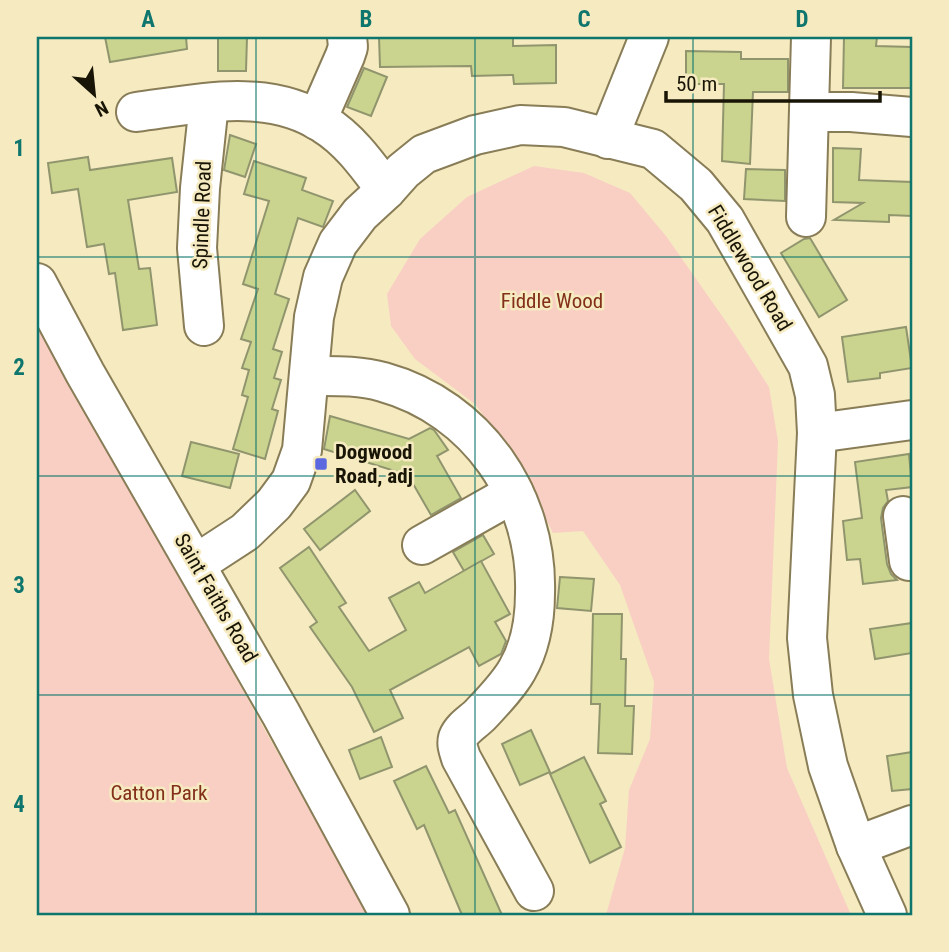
<svg xmlns="http://www.w3.org/2000/svg" width="949" height="952" font-family="'Roboto Condensed',sans-serif">
<style>
.green{fill:#f9cfc4}
.building{fill:#cad48e;stroke:#90956e;stroke-width:2}
.lines{fill:none;stroke-linecap:round;stroke-linejoin:round}
.minor-casing{stroke:#887d57;stroke-width:42}
.minor{stroke:#fff;stroke-width:38}
.grid{fill:none;stroke:#0f766e;stroke-width:2;stroke-opacity:0.55}
.poi-dot{fill:#5b68df;stroke:#f5eac0;stroke-width:2.5}
.labels{text-anchor:middle;dominant-baseline:central;stroke-width:5;stroke-linejoin:round;paint-order:stroke}
.street-label{font-size:21px;fill:#191506;stroke:#f5eac0}
.park-label{font-size:21px;fill:#832f1a;stroke:#f5eac0}
.poi-label{font-size:21px;font-weight:bold;fill:#191506;stroke:#f5eac0;text-anchor:start}
.neatline{fill:none;stroke:#0f766e;stroke-width:2.5}
.grid-label{font-size:23px;text-anchor:middle;font-weight:bold;fill:#0f766e}
</style>
<rect width="100%" height="100%" fill="#f5eac0"/>
<g class="green">
<path d="M534 166 584 173 630 193 666 236 734 333 769 387 778 441 769 659 787 768 851 915H606L625 848 629 790 650 739 654 682 620 585 583 531 553 533 516 459 475 404 415 359 391 326 387 294 420 239 467 197Z"/>
<path d="M37 321 368 915H37Z"/>
</g>
<g class="building">
<path d="M105 37H186L187 49 110 62Z"/>
<path d="M218 37H247L246 71H218Z"/>
<path d="M379 37H513V46L556 45V83L514 84 513 75 472 76 471 66 380 67Z"/>
<path d="M844 37H877L876 46 912 47V88H843Z"/>
<path d="M686 51 741 52V59H788V92H753L750 164 722 161 724 84H686Z"/>
<path d="M364 68 387 77 371 116 347 107Z"/>
<path d="M230 135 256 144 245 177 224 170Z"/>
<path d="M833 148 861 149 859 180 912 182V216L889 215V222L834 220 863 203 833 202Z"/>
<path d="M88 157 90 170 172 158 177 192 128 200 139 269 150 268 157 325 123 330 115 273 109 274 104 244 87 247 78 189 52 193 48 163Z"/>
<path d="M254 161 306 178 302 190 333 201 323 227 298 218 275 294 289 299 273 349 282 352 274 378 281 380 272 409 278 411 265 459 233 449 248 397 242 395 249 370 242 368 251 342 241 339 258 289 243 284 269 201 244 194Z"/>
<path d="M746 169 785 170V201L744 199Z"/>
<path d="M810 238 847 300 819 317 781 253 804 239Z"/>
<path d="M906 327 912 368 880 373V378L848 382 842 337Z"/>
<path d="M330 416 409 439 430 428 434 430 448 450 437 456 461 498 431 515 408 475 324 449Z"/>
<path d="M191 442 239 454 230 488 182 476Z"/>
<path d="M909 454 912 487 886 490 888 501 883 508 881 518 887 564 891 574 897 580 863 584 860 559 847 560 843 521 862 518 855 462Z"/>
<path d="M355 490 370 511 320 550 304 529Z"/>
<path d="M483 535 494 554 464 571 453 552Z"/>
<path d="M309 547 346 603 339 607 369 651 406 630 389 598 419 582 425 593 481 561 510 614 495 622 506 641 501 654 479 666 469 647 390 690 403 718 374 732 352 687 310 627 317 622 280 568Z"/>
<path d="M560 577 594 579 591 611 557 608Z"/>
<path d="M593 614H622L621 659H626L625 706H634L632 754 598 753 600 704H591Z"/>
<path d="M912 623V653L875 659 870 629Z"/>
<path d="M531 730 550 772 520 785 502 744Z"/>
<path d="M381 737 392 767 360 779 349 750Z"/>
<path d="M912 752V789L892 791 887 756Z"/>
<path d="M584 757 606 801 600 804 621 847 590 863 550 774Z"/>
<path d="M426 766 449 813 455 810 502 915H462L424 825 417 829 394 781Z"/>
</g>
<g class="lines">
<g class="minor-casing">
<g id="minor">
<path d="M136 112C198 104 268 87 324 124 350 140 368 166 386 190"/>
<path d="M809 112H851L912 117"/>
<path d="M317 120 345 56 348 47 347 37"/>
<path d="M608 139 649 37"/>
<path d="M806 217 811 37"/>
<path d="M37 283 85 373 281 714 390 915"/>
<path d="M204 326 197 248 200 188 209 103"/>
<path d="M309 376C334 376 359 375 383 382 477 408 538 497 535 593 535 620 531 646 517 670 508 686 493 701 480 715 473 722 462 728 458 738 456 745 459 751 461 758L534 891"/>
<path d="M817 433 912 420"/>
<path d="M903 516 909 561"/>
<path d="M422 545 514 493"/>
<path d="M196 564 245 532 274 504 291 481 302 450 314 317 323 277 338 243 360 214 386 190 403 171 424 154 475 135 520 125 564 127 653 149 696 185 725 220 808 366 815 395 817 433 807 638 813 695 828 766 856 846 887 915"/>
<path d="M856 846 912 825"/>
</g>
</g>
<use href="#minor" class="minor"/>
</g>
<path class="grid" d="M256 37V915M475 37V915M693 37V915M37 257H912M37 476H912M37 695H912"/>
<rect class="poi-dot" x="314" y="457" width="14" height="14" rx="3.5"/>
<g class="labels">
<g class="street-label">
<text transform="translate(202 215) rotate(-88)">Spindle Road</text>
<text transform="translate(750 268) rotate(59)">Fiddlewood Road</text>
<text transform="translate(216 598) rotate(60)">Saint Faiths Road</text>
</g>
<g class="park-label">
<text x="552" y="301">Fiddle Wood</text>
<text x="159" y="793">Catton Park</text>
</g>
<g class="poi-label">
<text x="335" y="452">Dogwood<tspan x="335" dy="24">Road, adj</tspan></text>
</g>
</g>
<rect width="949" height="952" fill="none" stroke="#f5eac0" stroke-width="77"/>
<g transform="translate(94 94) rotate(153)" stroke="#f5eac0" stroke-width="5" paint-order="stroke">
<path d="M0-5L12 26L0 18L-12 26Z" fill="#191506"/>
<text y="-10" font-size="19" font-weight="bold" text-anchor="middle" fill="#191506">N</text>
</g>
<path d="M666 91v10h214v-10" fill="none" stroke="#191506" stroke-width="3.5"/>
<text x="676" y="91" font-size="21" fill="#191506" stroke="#f5eac0" stroke-width="5" paint-order="stroke">50 m</text>
<rect x="38" y="38" width="873" height="876" class="neatline"/>
<g class="grid-label">
<text x="148" y="27">A</text>
<text x="366" y="27">B</text>
<text x="584" y="27">C</text>
<text x="802" y="27">D</text>
<text x="19" y="156">1</text>
<text x="19" y="375">2</text>
<text x="19" y="593">3</text>
<text x="19" y="812">4</text>
</g>
</svg>
